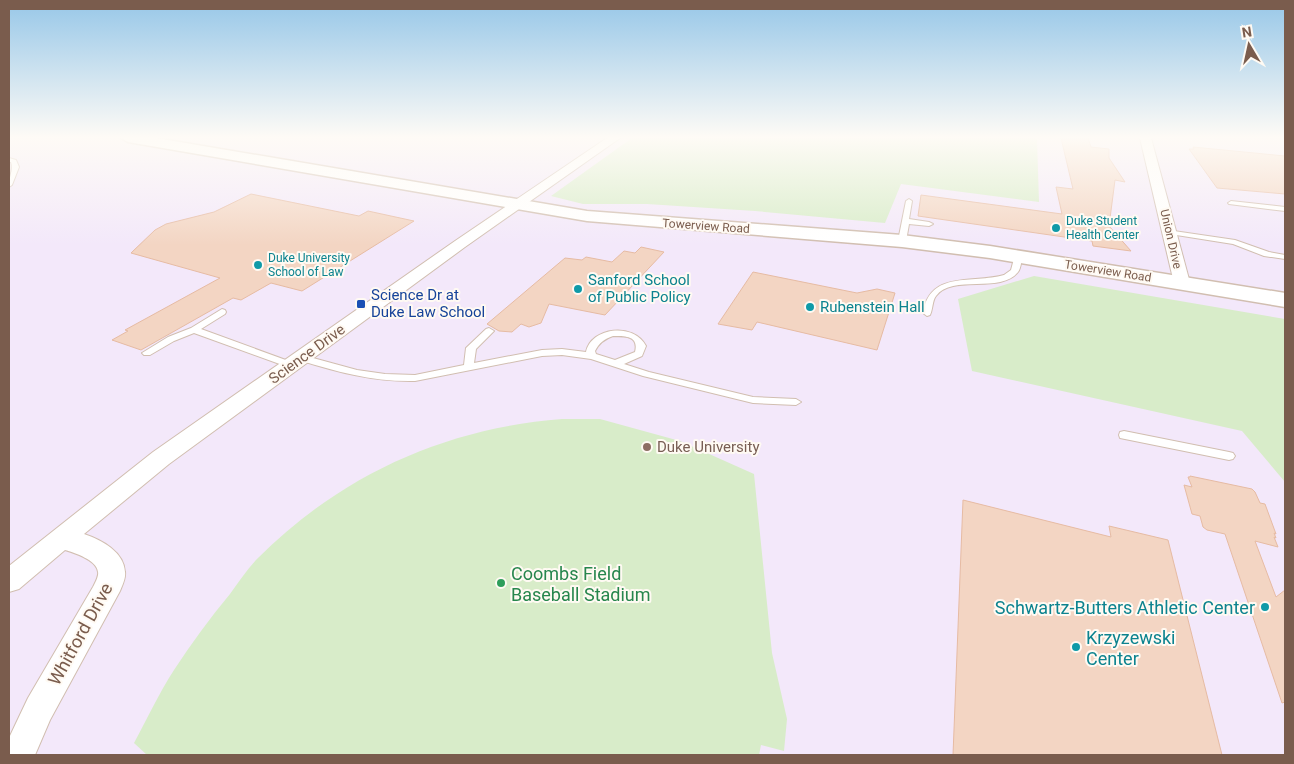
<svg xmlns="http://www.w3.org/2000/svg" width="1294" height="764" font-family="Roboto,sans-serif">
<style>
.education{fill:#f3e8fa}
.green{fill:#d8ecc9}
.building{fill:#f3d5c3;stroke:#e6bba3}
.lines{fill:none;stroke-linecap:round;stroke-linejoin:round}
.service-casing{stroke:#d1beb0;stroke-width:2}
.minor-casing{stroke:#d1beb0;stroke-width:2}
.tertiary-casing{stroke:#d1beb0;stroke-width:3}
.service{fill:#fff;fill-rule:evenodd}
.minor{fill:#fff;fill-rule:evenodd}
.tertiary{fill:#fff;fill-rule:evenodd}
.culture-dot{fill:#0f9aa8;stroke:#fffaf3;stroke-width:2}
.transit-dot{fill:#1a4fb4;stroke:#fffaf3;stroke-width:2}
.education-dot{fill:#8d6e63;stroke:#fffaf3;stroke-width:2}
.leisure-dot{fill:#2e9e5b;stroke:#fffaf3;stroke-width:2}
.labels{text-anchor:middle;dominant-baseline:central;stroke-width:4;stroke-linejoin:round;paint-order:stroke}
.far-culture-label{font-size:12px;fill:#0d838f;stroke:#fffaf3;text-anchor:start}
.far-street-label{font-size:12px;fill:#7a5c4d;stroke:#fffaf3}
.culture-label{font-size:15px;fill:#0d838f;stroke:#fffaf3;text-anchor:start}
.transit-label{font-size:15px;fill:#164399;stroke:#fffaf3;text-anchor:start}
.street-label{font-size:15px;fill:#7a5c4d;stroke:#fffaf3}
.education-label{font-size:15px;fill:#785e54;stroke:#fffaf3;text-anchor:start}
.near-leisure-label{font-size:18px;fill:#27864d;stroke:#fffaf3;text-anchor:start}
.near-culture-label{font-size:18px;fill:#0d838f;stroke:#fffaf3;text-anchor:end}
.near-street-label{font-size:18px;fill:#7a5c4d;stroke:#fffaf3}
</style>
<rect width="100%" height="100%" fill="#fdf6ec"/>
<rect class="education" x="9" y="138" width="1276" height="617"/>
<g class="green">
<path d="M632 138H1032L1037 139 1039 202 901 184 885 223 755 211 647 204H583L551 196Z"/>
<path d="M1034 276 1285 319V482L1242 431 972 371 958 299Z"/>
<path d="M562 419H600L680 441 754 474 772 653 787 719 784 751 761 745 759 755H147L134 743C147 719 159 693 174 670 191 644 210 618 230 594 239 582 247 569 258 558 341 475 445 428 562 419Z"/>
</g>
<g class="building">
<path d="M1061 138H1088L1091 147 1109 149V158L1125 182 1115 180 1109 226 1131 251 1093 246 1092 241 918 216 921 195 1062 214 1056 187 1073 189Z"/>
<path d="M1193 147 1285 156V194L1217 188 1189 149H1194Z"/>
<path d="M251 194 359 216 368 211 414 221 302 291 271 283 241 300 233 298 141 350 112 340 128 331 125 330 220 278 131 253 155 230 166 224 214 212Z"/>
<path d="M641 247 664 252 605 315 549 304 541 323 529 327 521 324 512 332 499 331 487 324 565 258 582 260 586 257 612 262 624 251 635 253Z"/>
<path d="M753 272 857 293 877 289 895 293 877 350 757 322 752 330 718 324Z"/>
<path d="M1190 476 1252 489 1255 492 1260 503 1265 504 1276 534 1274 533 1276 538 1274 537 1278 547 1255 541 1276 597 1285 590V702L1282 703 1225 534 1207 530 1203 527 1200 516 1192 514 1184 485 1192 487 1188 477H1190Z"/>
<path d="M963 500 1111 537 1109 526 1168 540 1222 755H953Z"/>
</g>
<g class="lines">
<g class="service-casing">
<g id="service">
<path d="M9 158 16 160 19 167 12 185 9 187C8 179 14 170 11 162H9Z"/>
<path d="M909 199 912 201 909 219 929 222 933 224 929 226 909 224 906 241 902 243 898 241 906 201Z"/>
<path d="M1231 201 1285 207V211L1229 204 1228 203Z"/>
<path d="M1167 230 1235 240 1269 252 1285 255V259L1264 256 1233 244 1170 234H1167Z"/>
<path d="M1015 255H1021L1022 257C1021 262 1021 268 1018 272 1001 294 952 274 936 296 932 301 933 309 930 315L927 316 923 313C930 270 972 284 1004 275L1011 270Z"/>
<path d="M222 309 225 310 226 312 225 314 201 329 294 363 296 365 294 367H288L194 333 174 341 150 355H144L142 353 168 337 191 328Z"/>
<path d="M489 328 494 331 476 349 474 363 542 350 562 349 586 352C591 327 634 322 646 346L642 356 624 364 649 372 753 397 796 399 801 402 796 405 753 403 643 376 591 359 562 355 542 356 415 381C374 382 337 372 299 360L297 358 302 355 357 370 385 374 415 375 464 365 466 348 486 329ZM613 336C626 336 639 336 635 352L615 360 596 354 595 351C599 343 604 339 613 336Z"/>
<path d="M1124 431 1229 452 1233 453 1235 456 1233 459 1229 460 1120 438 1119 435 1120 432Z"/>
</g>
</g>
<g class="minor-casing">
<g id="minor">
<path d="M607 138H620L465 247 169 464 84 534C102 540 124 552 125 572 126 578 122 586 120 591L50 720 35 755H9V738L28 698 93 587C95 583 99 576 98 572 97 560 75 553 65 550L19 589 9 592V566L153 452 455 241Z"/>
<path d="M1140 138H1151L1190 283 1188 286H1176L1174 283Z"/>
</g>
</g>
<g class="tertiary-casing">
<path id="tertiary" d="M121 138H156L587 211 902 235 990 246 1285 293V307L990 258 902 247 587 221 128 142Z"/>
</g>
<use href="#service" class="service"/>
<use href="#minor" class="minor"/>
<use href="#tertiary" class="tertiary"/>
</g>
<linearGradient id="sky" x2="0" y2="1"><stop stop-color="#97c7e8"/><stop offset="0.56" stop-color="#fefbf6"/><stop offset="1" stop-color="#fefbf6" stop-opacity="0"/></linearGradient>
<rect width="1294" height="245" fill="url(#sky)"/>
<g class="culture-dot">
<circle cx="1056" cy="228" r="5"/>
<circle cx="258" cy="265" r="5"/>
<circle cx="578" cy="289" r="5"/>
<circle cx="810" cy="307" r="5"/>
<circle cx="1265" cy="607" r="5"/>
<circle cx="1076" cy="647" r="5"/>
</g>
<rect class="transit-dot" x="356" y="299" width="10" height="10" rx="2.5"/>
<circle class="education-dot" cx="647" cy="447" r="5"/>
<circle class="leisure-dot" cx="501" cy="583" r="5"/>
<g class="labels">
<g class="far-culture-label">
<text x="1066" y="221">Duke Student<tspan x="1066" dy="14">Health Center</tspan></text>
<text x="268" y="258">Duke University<tspan x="268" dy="14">School of Law</tspan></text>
</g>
<g class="far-street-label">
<text transform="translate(706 226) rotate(4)">Towerview Road</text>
<text transform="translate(1171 239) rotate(77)">Union Drive</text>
<text transform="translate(1108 271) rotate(9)">Towerview Road</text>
</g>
<g class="culture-label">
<text x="588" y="280">Sanford School<tspan x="588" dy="17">of Public Policy</tspan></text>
<text x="820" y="307">Rubenstein Hall</text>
</g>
<g class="transit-label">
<text x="371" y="295">Science Dr at<tspan x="371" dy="17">Duke Law School</tspan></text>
</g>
<g class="street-label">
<text transform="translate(307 354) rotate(-36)">Science Drive</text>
</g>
<g class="education-label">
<text x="657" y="447">Duke University</text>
</g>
<g class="near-leisure-label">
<text x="511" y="573">Coombs Field<tspan x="511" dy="21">Baseball Stadium</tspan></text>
</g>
<g class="near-culture-label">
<text x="1255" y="607">Schwartz-Butters Athletic Center</text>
<text x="1086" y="637" text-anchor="start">Krzyzewski<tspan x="1086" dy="21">Center</tspan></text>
</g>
<g class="near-street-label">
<text transform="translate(80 634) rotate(-61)">Whitford Drive</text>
</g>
</g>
<rect width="1294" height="764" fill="none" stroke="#7a5c4d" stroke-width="20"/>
<g transform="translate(1249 45) rotate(351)" stroke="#fffaf3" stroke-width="4" paint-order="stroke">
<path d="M0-4L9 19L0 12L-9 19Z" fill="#7a5c4d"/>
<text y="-8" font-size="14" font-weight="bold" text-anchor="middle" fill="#7a5c4d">N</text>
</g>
</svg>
